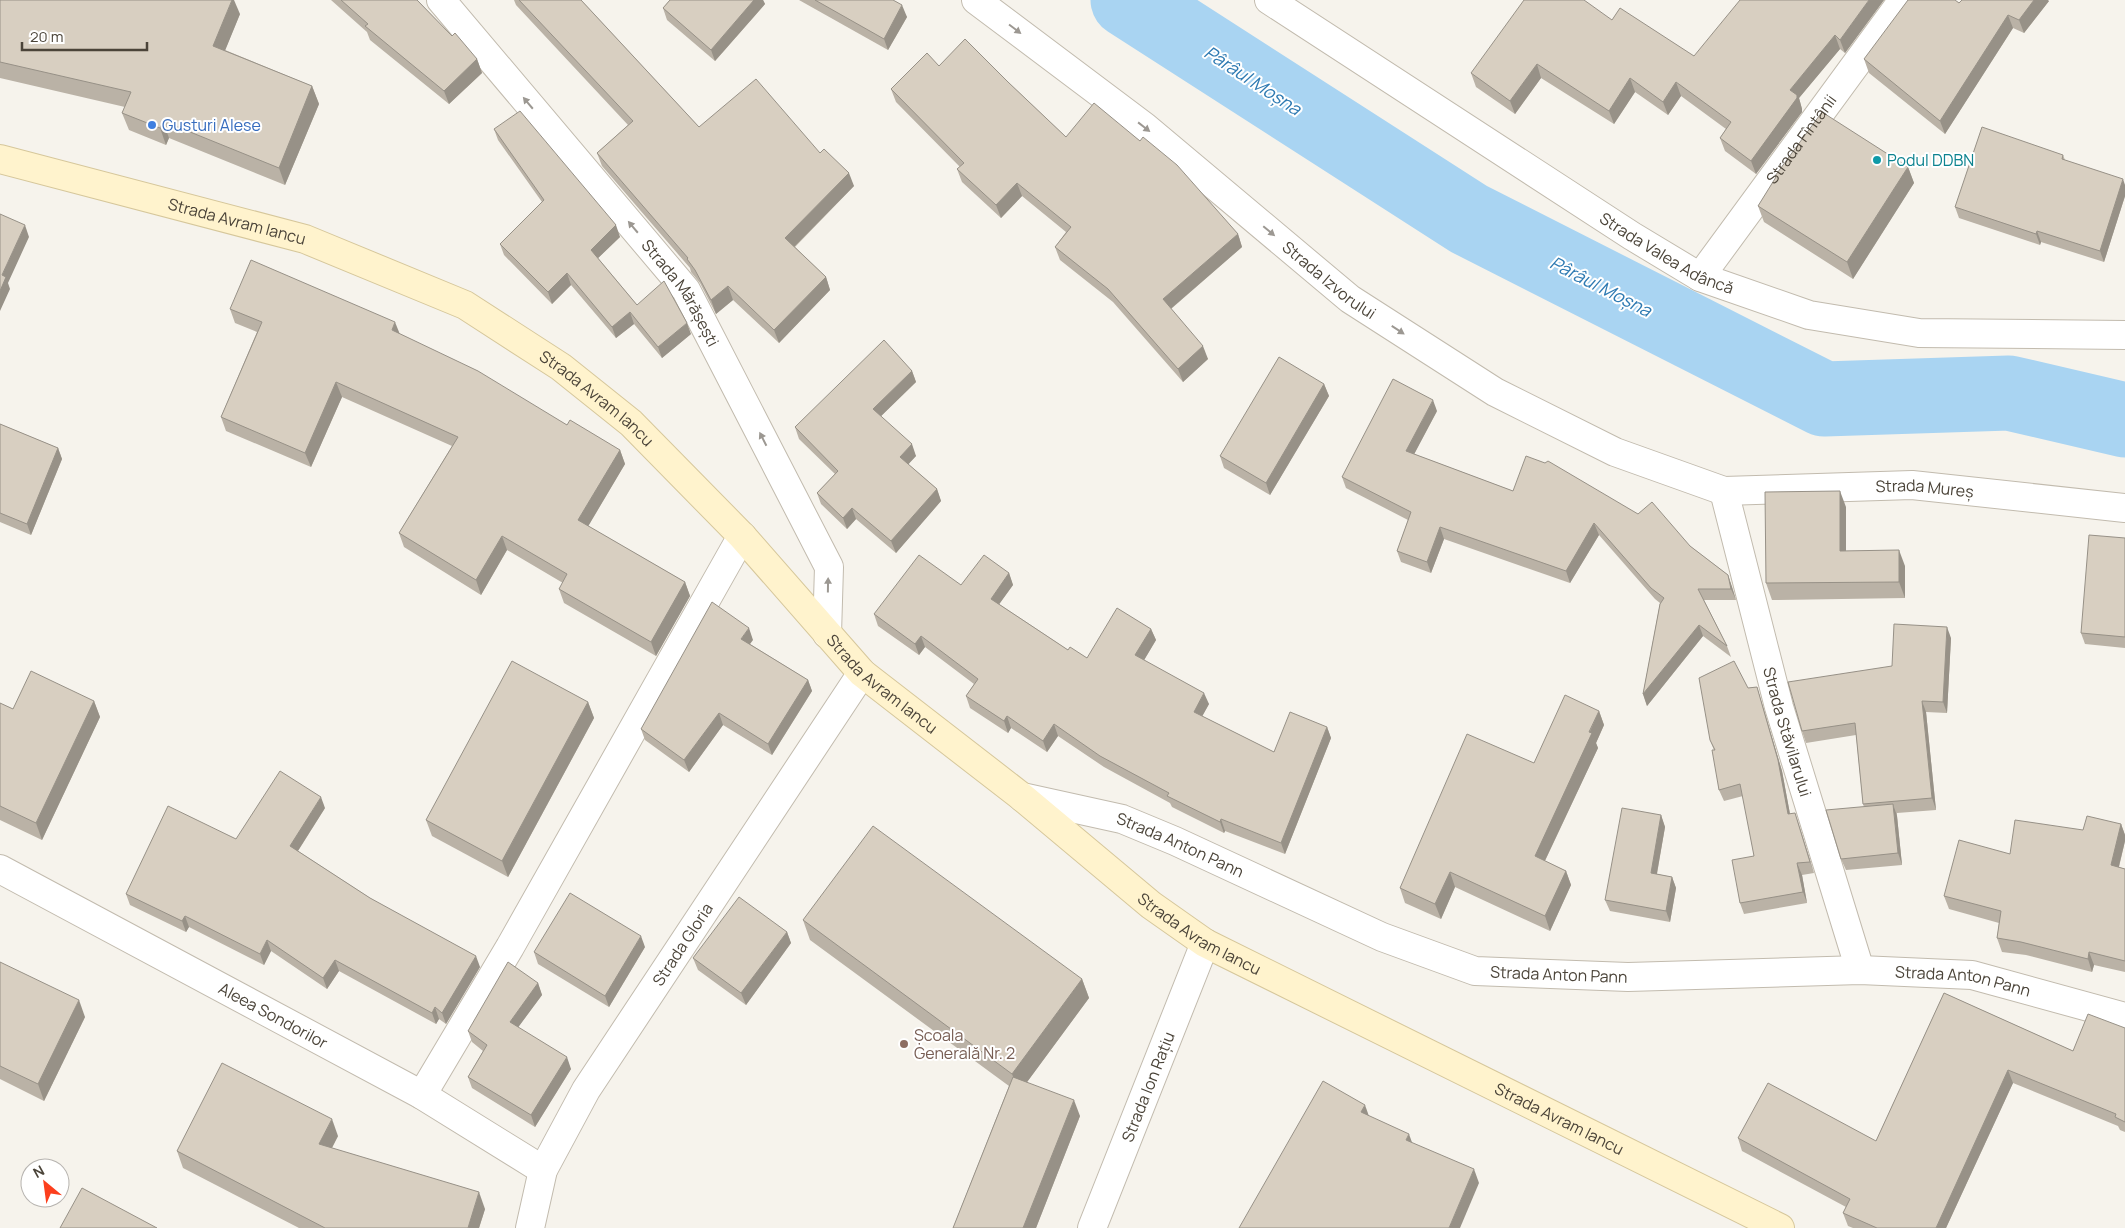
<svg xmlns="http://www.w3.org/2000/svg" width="2125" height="1228" font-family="Manrope,sans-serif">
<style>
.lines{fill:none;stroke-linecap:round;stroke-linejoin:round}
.river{stroke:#a9d4f2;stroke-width:75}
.street-casing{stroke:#c2bbae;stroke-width:30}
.secondary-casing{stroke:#d6c79b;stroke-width:30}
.street{stroke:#fff;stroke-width:28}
.secondary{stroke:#fff3cd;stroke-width:28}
.wall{fill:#bab2a6}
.shaded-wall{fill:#979187}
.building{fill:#d8cfc1;stroke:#979187}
.oneway{fill:#9c9892}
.shop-dot{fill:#3f7fe0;stroke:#fff;stroke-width:2}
.culture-dot{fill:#0f9aa8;stroke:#fff;stroke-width:2}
.education-dot{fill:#8d6e63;stroke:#fff;stroke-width:2}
.labels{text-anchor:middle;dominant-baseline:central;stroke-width:4;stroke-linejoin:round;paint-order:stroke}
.shop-label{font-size:16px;fill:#366cbe;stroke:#fff;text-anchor:start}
.street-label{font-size:16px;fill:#4b4439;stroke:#fff}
.culture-label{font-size:16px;fill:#0d838f;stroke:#fff;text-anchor:start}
.education-label{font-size:16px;fill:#785e54;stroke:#fff;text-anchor:start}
.water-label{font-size:18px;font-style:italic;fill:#2e7ab2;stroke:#fff}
</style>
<rect width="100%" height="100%" fill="#f6f3ec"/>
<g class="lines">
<path class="river" d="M1128 0 1469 219 1824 399 2009 393 2125 420"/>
<g class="street-casing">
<g id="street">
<path id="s1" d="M441 0 686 290 829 567 827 634"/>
<path id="s2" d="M976 0 1145 127 1350 299 1495 392 1615 452 1724 491 1912 485 2125 508"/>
<path id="s3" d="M1269 0 1632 236 1700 277 1809 315 1919 333 2125 335"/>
<path id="s4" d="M1700 277 1903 0"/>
<path id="s5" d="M1724 491 1779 707 1860 970"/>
<path id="s6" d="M1022 797 1122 819 1175 841 1382 937 1475 971 1628 977 1860 970 1972 975 2125 1017"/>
<path id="s7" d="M0 869 422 1095 543 1170"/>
<path d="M422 1095 510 947 742 536"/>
<path id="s8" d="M530 1228 543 1170 586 1090 862 673"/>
<path id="s9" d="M1092 1228 1205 943"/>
</g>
</g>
<g class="secondary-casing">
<g id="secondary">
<path id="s10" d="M0 159 305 239 465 305 561 367 631 423 742 536 862 673 1022 797 1151 905 1205 943 1780 1228"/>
</g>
</g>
<use href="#street" class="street"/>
<use href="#secondary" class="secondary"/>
</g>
<g class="wall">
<path d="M0 0 240 14 225 50 312 86 319 104 285 185 169 138 166 145 129 130 122 113 125 107 0 78Z"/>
<path d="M331 0H417L452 36 477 59 482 73 449 104 370 40 367 32Z"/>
<path d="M514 0H581L699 127 820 153 854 186 795 247 826 277 830 290 779 343 733 300 716 314 700 283 691 272 690 268 602 166 597 153 628 125 516 5Z"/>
<path d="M670 0H763L765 4 715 61 667 20 663 8Z"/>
<path d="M799 0H893L907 17 888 50Z"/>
<path d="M1884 0 1845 53 1840 49 1799 98 1802 109V112L1756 174 1725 151 1720 138 1726 129 1681 96 1668 115 1635 92 1614 124 1541 78 1515 114 1476 87 1471 73 1612 20 1694 56Z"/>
<path d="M2049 1 2024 33 2013 28 1945 134 1869 73 1864 59 1959 3Z"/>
<path d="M939 66 1008 82 1066 137 1238 234 1242 247 1171 309 1208 359 1183 382 1113 302 1060 260 1055 247 1066 232 1022 196 1001 218 962 182 957 169 960 167 896 102 891 89Z"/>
<path d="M494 129 620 237 598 258 637 305 691 334 662 358 634 324 616 338 571 285 552 304 504 255 500 244 542 202 498 140Z"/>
<path d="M2063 155 2065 160 2125 185V196L2104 262 2041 242 2040 245 1959 218 1955 207Z"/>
<path d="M1908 167 1914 183 1853 279 1764 222 1758 206 1776 178 1775 176Z"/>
<path d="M230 309 400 334 567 425 620 450 625 464 588 526 685 582 690 596 656 656 564 603 559 589 563 583 507 550 481 595 404 547 399 533 452 446 342 397 311 467 226 431 221 417 257 332 235 323Z"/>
<path d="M912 371 916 382 881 416 916 456 908 464 937 489 941 501 896 553 856 519 847 529 821 504 817 493 835 474 799 439 795 427Z"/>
<path d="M1324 384 1329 396 1270 495 1224 468 1220 456Z"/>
<path d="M1437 411 1414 454 1513 491 1690 546 1728 575 1732 587 1736 600H1704L1727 646 1731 657 1703 636 1647 706 1643 694 1660 603 1655 599 1599 535 1570 583 1444 539 1431 573 1401 562 1397 551 1408 520 1346 488 1342 477Z"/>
<path d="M0 424 58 448 62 459 31 535 0 522Z"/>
<path d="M1846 507V551L1905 566V598L1772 600 1766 583Z"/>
<path d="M2125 538V648L2085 644 2081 633Z"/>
<path d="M1009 573 1013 585 999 604 1068 650 1087 658 1151 629 1156 640 1144 660 1209 704 1202 716 1274 752 1327 727 1331 738 1285 854 1225 831 1224 833 1172 807 1170 803 1104 767 1058 736 1047 752 1011 728 1008 733 970 708 966 696 974 684 925 647 919 655 878 626 874 614 961 585Z"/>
<path d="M1951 638 1947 713 1926 712 1936 810 1897 813V816L1902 865 1846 870 1841 859 1864 807 1863 804 1856 735 1806 743 1802 731Z"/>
<path d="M753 640 750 644 808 680 812 691 772 755 723 725 689 772 645 740 641 729Z"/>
<path d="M1757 687 1782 771 1790 814 1795 813 1814 873 1802 875 1807 903 1744 914 1740 903 1754 856 1743 796 1724 801 1719 790 1714 750 1710 740 1748 688Z"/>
<path d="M94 701 100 717 42 840 0 820V703L13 709Z"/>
<path d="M588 702 594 718 508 877 432 836 426 820Z"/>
<path d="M1599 711 1604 725 1596 743 1598 748 1545 861 1566 871 1571 885 1550 931 1455 887 1441 919 1405 903 1400 888 1534 763Z"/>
<path d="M325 808 298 851 370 898 480 967 446 1024 439 1019 436 1024 339 971 327 989 271 951 264 965 189 927 186 932 130 905 126 894 236 839Z"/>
<path d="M1661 815 1665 827 1657 874 1672 877 1676 888 1670 922 1610 911 1605 900Z"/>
<path d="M2121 824 2125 835V841L2119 867 2125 869V972L2094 965 2092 972 2026 955 2002 952 1997 938 1999 923 1949 909 1944 896 2010 854 2083 830Z"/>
<path d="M803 920 1082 979 1089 998 1027 1082 1080 1116 1036 1228H953L1009 1086 810 940Z"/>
<path d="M787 932 791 943 746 1005 698 970 693 958Z"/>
<path d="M645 947 609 1007 538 964 534 952Z"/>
<path d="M0 962 85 1017 44 1101 0 1079Z"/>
<path d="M538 983 542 995 518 1027 571 1069 535 1127 472 1088 468 1077 483 1051 472 1042 468 1031Z"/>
<path d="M1944 993 2073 1051 2125 1028V1132L2120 1130 2118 1126 2013 1083 1946 1228H1853L1848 1226 1843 1213 1846 1207 1742 1151 1738 1138 1876 1141Z"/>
<path d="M338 1136 332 1148 485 1209 479 1228H299L183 1168 177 1151Z"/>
</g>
<g class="shaded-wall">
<path d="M232 0H234L240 14 220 63 213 46Z"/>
<path d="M754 0H763L765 4 715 61 711 50Z"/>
<path d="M1869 0H1884L1845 53 1840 40Z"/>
<path d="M2034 0H2048L2049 1 2024 33 2019 20Z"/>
<path d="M902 5 907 17 888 50 884 39Z"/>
<path d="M2008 15 2013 28 1945 134 1940 121Z"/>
<path d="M1835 35 1840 49 1799 98 1802 109V112L1756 174 1751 161 1790 90Z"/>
<path d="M477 59 482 73 449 104 444 91Z"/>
<path d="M1537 64 1541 78 1515 114 1510 101Z"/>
<path d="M1630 78 1635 92 1614 124 1609 111Z"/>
<path d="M1676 82 1681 96 1668 115 1663 102Z"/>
<path d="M312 86 319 104 285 185 279 168Z"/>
<path d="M163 121 169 138 166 145 160 128Z"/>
<path d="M1908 167 1914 183 1853 279 1847 262Z"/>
<path d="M849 173 854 186 790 251 785 238Z"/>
<path d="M2123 179 2125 185V196L2104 262 2100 251Z"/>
<path d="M1017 183 1022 196 1001 218 996 205Z"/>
<path d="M25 225 29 237 8 283 10 289 0 311V291L2 275Z"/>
<path d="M616 225 620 237 595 261 591 250Z"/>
<path d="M2037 231 2041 242 2040 245 2036 234Z"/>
<path d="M1238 234 1242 247 1167 312 1163 299Z"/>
<path d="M567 273 571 285 552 304 548 292Z"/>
<path d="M826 277 830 290 779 343 774 330Z"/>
<path d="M728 286 733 300 716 314 711 300Z"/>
<path d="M630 312 634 324 616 338 612 327Z"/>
<path d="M395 322 401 337 392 330Z"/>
<path d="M687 323 691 334 662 358 658 347Z"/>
<path d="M1203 346 1208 359 1183 382 1178 369Z"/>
<path d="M912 371 916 382 877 420 873 409Z"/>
<path d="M336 382 342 397 311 467 305 453Z"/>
<path d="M1324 384 1329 396 1270 495 1266 483Z"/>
<path d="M1433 400 1437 411 1410 462 1406 451Z"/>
<path d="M912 444 916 456 904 469 900 457Z"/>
<path d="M58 448 62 459 31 535 27 524Z"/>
<path d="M620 450 625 464 583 535 578 520Z"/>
<path d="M937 489 941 501 896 553 891 541Z"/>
<path d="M1840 491 1846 507V567L1840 551Z"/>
<path d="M852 508 856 519 847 529 843 518Z"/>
<path d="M1594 523 1599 535 1570 583 1566 571Z"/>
<path d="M1440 527 1444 539 1431 573 1427 562Z"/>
<path d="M502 536 507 550 481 595 476 580Z"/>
<path d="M1899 550 1905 566V598L1899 582Z"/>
<path d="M1009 573 1013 585 995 610 991 599Z"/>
<path d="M1728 575 1732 587 1736 600 1731 589Z"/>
<path d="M685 582 690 596 656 656 651 642Z"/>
<path d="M1699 625 1703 636 1647 706 1643 694Z"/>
<path d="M1947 627 1951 638 1947 713 1943 702Z"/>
<path d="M749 628 753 640 745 650 741 639Z"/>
<path d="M1151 629 1156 640 1140 667 1135 655Z"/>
<path d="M921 636 925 647 919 655 915 644Z"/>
<path d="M808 680 812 691 772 755 768 744Z"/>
<path d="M1757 687 1782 771 1792 825 1788 814Z"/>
<path d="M1204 693 1209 704 1198 724 1194 712Z"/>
<path d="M94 701 100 717 42 840 36 823Z"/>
<path d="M1922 701 1926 712 1936 810 1932 798Z"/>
<path d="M588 702 594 718 508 877 502 861Z"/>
<path d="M1599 711 1604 725 1596 743 1598 748 1540 871 1535 856Z"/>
<path d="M719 713 723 725 689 772 684 760Z"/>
<path d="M1007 716 1011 728 1008 733 1004 721Z"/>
<path d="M1054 724 1058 736 1047 752 1043 741Z"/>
<path d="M1327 727 1331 738 1285 854 1281 843Z"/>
<path d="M321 797 325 808 294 857 290 846Z"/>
<path d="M1893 804 1897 816 1902 865 1898 853Z"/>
<path d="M1795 813 1799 825 1814 873 1810 862Z"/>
<path d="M1661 815 1665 827 1655 884 1651 873Z"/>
<path d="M1221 819 1225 831 1224 833 1220 822Z"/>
<path d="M2121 824 2125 835V841L2116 878 2111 865Z"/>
<path d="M1797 863 1802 875 1807 903 1803 892Z"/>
<path d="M1566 871 1571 885 1550 931 1545 916Z"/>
<path d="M1450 872 1455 887 1441 919 1435 904Z"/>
<path d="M1672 877 1676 888 1670 922 1666 911Z"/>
<path d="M185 916 189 927 186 932 182 921Z"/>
<path d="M787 932 791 943 746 1005 741 993Z"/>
<path d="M641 936 645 947 609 1007 605 996Z"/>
<path d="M267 940 271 951 264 965 260 954Z"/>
<path d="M2089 952 2094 965 2092 972 2088 959Z"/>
<path d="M476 956 480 967 446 1024 442 1013Z"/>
<path d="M335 960 339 971 327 989 323 978Z"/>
<path d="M1082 979 1089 998 1019 1093 1012 1074Z"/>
<path d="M538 983 542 995 514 1033 510 1022Z"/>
<path d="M79 1000 85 1017 44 1101 38 1084Z"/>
<path d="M435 1007 439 1019 436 1024 432 1013Z"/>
<path d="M567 1057 571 1069 535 1127 531 1115Z"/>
<path d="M2008 1070 2013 1083 1946 1228H1936Z"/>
<path d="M1074 1100 1080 1116 1036 1228H1023Z"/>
<path d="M1365 1105 1370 1119 1361 1112Z"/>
<path d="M332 1119 338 1136 325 1161 319 1144Z"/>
<path d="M1409 1134 1414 1148 1406 1140Z"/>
<path d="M1474 1169 1479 1183 1460 1228H1449Z"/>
<path d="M479 1192 485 1209 479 1228H468Z"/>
</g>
<g class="building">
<path d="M0 0H232L213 46 312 86 279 168 163 121 160 128 122 113 131 92 0 62Z"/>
<path d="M341 0H417L452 36 455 33 477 59 444 91 365 26 368 24Z"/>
<path d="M519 0H581L699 127 756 79 820 153 824 149 849 173 785 238 826 277 774 330 728 286 711 300 695 270 687 259 688 258 597 153 633 121Z"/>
<path d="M670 0H754L711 50 663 8Z"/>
<path d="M815 0H893L902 5 884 39Z"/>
<path d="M1524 0H1584L1612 20 1620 8 1694 56 1740 0H1869L1840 40 1835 35 1790 90 1797 95V98L1751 161 1720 138 1731 122 1676 82 1663 102 1630 78 1609 111 1537 64 1510 101 1471 73Z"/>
<path d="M1908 0H1955L1959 3 1962 0H2034L2019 20 2008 15 1940 121 1864 59Z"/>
<path d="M965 39 1008 82 1066 137 1094 103 1140 141 1143 137 1177 165 1238 234 1163 299 1203 346 1178 369 1108 289 1055 247 1071 227 1017 183 996 205 957 169 964 163 891 89 927 53 939 66Z"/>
<path d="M520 111 616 225 591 250 637 305 664 281 687 323 658 347 630 312 612 327 567 273 548 292 500 244 544 200 494 129Z"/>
<path d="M1822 112 1908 167 1847 262 1758 206 1776 177 1775 176Z"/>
<path d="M1982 127 2063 155 2062 159 2123 179 2100 251 2037 231 2036 234 1955 207Z"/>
<path d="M0 214 25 225 2 275 6 277 0 291Z"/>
<path d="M251 260 395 322 392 330 478 371 567 425 570 420 620 450 578 520 685 582 651 642 559 589 567 574 502 536 476 580 399 533 458 437 336 382 305 453 221 417 262 322 230 309Z"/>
<path d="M884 340 912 371 873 409 912 444 900 457 937 489 891 541 852 508 843 518 817 493 838 471 795 427Z"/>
<path d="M1279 357 1324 384 1266 483 1220 456Z"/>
<path d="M1393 379 1433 400 1406 451 1513 491 1526 456 1545 463 1548 461 1638 514 1652 502 1690 546 1728 575 1731 589H1698L1727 646 1699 625 1643 694 1660 604 1664 598 1651 588 1594 523 1566 571 1440 527 1427 562 1397 551 1411 512 1342 477Z"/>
<path d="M0 424 58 448 27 524 0 513Z"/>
<path d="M1840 491V551L1899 550V582L1766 583 1765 492Z"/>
<path d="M2089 535 2125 538V637L2081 633Z"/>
<path d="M919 555 961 585 984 555 1009 573 991 599 1068 650 1070 647 1087 658 1117 608 1151 629 1135 655 1204 693 1194 712 1274 752 1290 712 1327 727 1281 843 1221 819 1220 822 1167 796 1169 793 1100 756 1054 724 1043 741 1007 716 1004 721 966 696 978 679 921 636 915 644 874 614Z"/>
<path d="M712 602 749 628 741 639 808 680 768 744 719 713 684 760 641 729Z"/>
<path d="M1894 624 1947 627 1943 702 1922 701 1932 798 1863 804 1855 723 1802 731 1788 682 1892 666Z"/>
<path d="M512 661 588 702 502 861 426 820Z"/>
<path d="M1734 661 1748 688 1757 687 1778 760 1788 814 1795 813 1810 862 1797 863 1803 892 1740 903 1732 860 1754 856 1740 784 1719 790 1712 750H1715L1710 740 1699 678Z"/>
<path d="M31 671 94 701 36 823 0 806V703L13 709Z"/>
<path d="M1565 695 1599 711 1589 732 1592 733 1535 856 1566 871 1545 916 1450 872 1435 904 1400 888 1467 734 1534 763Z"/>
<path d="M280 771 321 797 290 846 370 898 476 956 442 1013 435 1007 432 1013 335 960 323 978 267 940 260 954 185 916 182 921 126 894 168 806 236 839Z"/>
<path d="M1893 804 1898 853 1841 859 1826 810Z"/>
<path d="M1622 808 1661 815 1651 873 1672 877 1666 911 1605 900Z"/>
<path d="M2087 816 2121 824 2111 865 2125 869V961L2089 952 2088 959 2021 942 1997 938 2001 911 1944 896 1959 840 2010 854 2015 820 2083 830Z"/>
<path d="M873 826 1082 979 1012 1074 803 920Z"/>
<path d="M570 893 641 936 605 996 534 952Z"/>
<path d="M739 897 787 932 741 993 693 958Z"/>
<path d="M0 962 79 1000 38 1084 0 1066Z"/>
<path d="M508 962 538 983 510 1022 567 1057 531 1115 468 1077 487 1045 468 1031Z"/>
<path d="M1944 993 2073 1051 2088 1014 2125 1028V1122L2115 1117 2116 1114 2008 1070 1936 1228H1877L1843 1213 1850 1199 1738 1138 1768 1083 1876 1141Z"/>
<path d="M222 1063 332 1119 319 1144 479 1192 468 1228H325L177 1151Z"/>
<path d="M1013 1077 1074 1100 1023 1228H953Z"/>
<path d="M1323 1081 1365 1105 1361 1112 1409 1134 1406 1140 1474 1169 1449 1228H1239Z"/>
<path d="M82 1188 157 1228H60Z"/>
</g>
<defs><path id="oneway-solid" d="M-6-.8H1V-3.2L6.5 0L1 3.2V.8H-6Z" transform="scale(1.25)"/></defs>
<g class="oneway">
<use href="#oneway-solid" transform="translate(1015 29) rotate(37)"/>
<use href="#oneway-solid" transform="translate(528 103) rotate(-130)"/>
<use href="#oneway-solid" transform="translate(1144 127) rotate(38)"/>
<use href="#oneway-solid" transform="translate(633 227) rotate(-130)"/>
<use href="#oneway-solid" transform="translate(1269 231) rotate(40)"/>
<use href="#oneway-solid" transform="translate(1398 330) rotate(33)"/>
<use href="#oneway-solid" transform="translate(763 439) rotate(-117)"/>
<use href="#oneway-solid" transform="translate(828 585) rotate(-89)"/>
</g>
<circle class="shop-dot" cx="152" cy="125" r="5"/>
<circle class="culture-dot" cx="1877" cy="160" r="5"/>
<circle class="education-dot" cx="904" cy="1044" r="5"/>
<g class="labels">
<g class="shop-label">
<text x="162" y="125">Gusturi Alese</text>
</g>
<g class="street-label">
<text stroke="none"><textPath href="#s4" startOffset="171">Strada Fîntânii</textPath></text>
<text stroke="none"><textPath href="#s10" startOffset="245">Strada Avram Iancu</textPath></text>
<text stroke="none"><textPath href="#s3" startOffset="472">Strada Valea Adâncă</textPath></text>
<text stroke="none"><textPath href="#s2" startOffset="451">Strada Izvorului</textPath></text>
<text stroke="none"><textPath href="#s1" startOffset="379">Strada Mărășești</textPath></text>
<text stroke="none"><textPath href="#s10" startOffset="650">Strada Avram Iancu</textPath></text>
<text stroke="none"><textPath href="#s2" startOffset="1102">Strada Mureș</textPath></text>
<text stroke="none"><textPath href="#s10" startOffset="1055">Strada Avram Iancu</textPath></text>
<text stroke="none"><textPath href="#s5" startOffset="249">Strada Stăvilarului</textPath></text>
<text stroke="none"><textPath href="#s6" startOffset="166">Strada Anton Pann</textPath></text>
<text stroke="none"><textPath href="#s10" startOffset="1460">Strada Avram Iancu</textPath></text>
<text stroke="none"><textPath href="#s8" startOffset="325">Strada Gloria</textPath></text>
<text stroke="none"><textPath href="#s6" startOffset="571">Strada Anton Pann</textPath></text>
<text stroke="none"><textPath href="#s6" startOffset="976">Strada Anton Pann</textPath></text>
<text stroke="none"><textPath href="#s7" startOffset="310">Aleea Sondorilor</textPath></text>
<text stroke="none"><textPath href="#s9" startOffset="152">Strada Ion Rațiu</textPath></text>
<text stroke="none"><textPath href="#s10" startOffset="1865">Strada Avram Iancu</textPath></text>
</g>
<g class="culture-label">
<text x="1887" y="160">Podul DDBN</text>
</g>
<g class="education-label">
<text x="914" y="1035">Școala<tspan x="914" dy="18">Generală Nr. 2</tspan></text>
</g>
<g class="water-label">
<text transform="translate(1253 80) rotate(33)">Pârâul Moșna</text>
<text transform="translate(1601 286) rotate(27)">Pârâul Moșna</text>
</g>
</g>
<g transform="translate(45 1183) rotate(331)"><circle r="24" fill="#ffffff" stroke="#b7b4b0"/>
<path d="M0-4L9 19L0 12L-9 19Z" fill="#fc3f1d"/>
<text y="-8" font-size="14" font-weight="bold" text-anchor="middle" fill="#4b4439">N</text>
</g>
<path d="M22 42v8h125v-8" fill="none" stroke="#4b4439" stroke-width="2.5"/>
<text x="30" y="42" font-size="15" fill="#4b4439" stroke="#ffffff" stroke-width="4" paint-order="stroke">20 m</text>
</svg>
